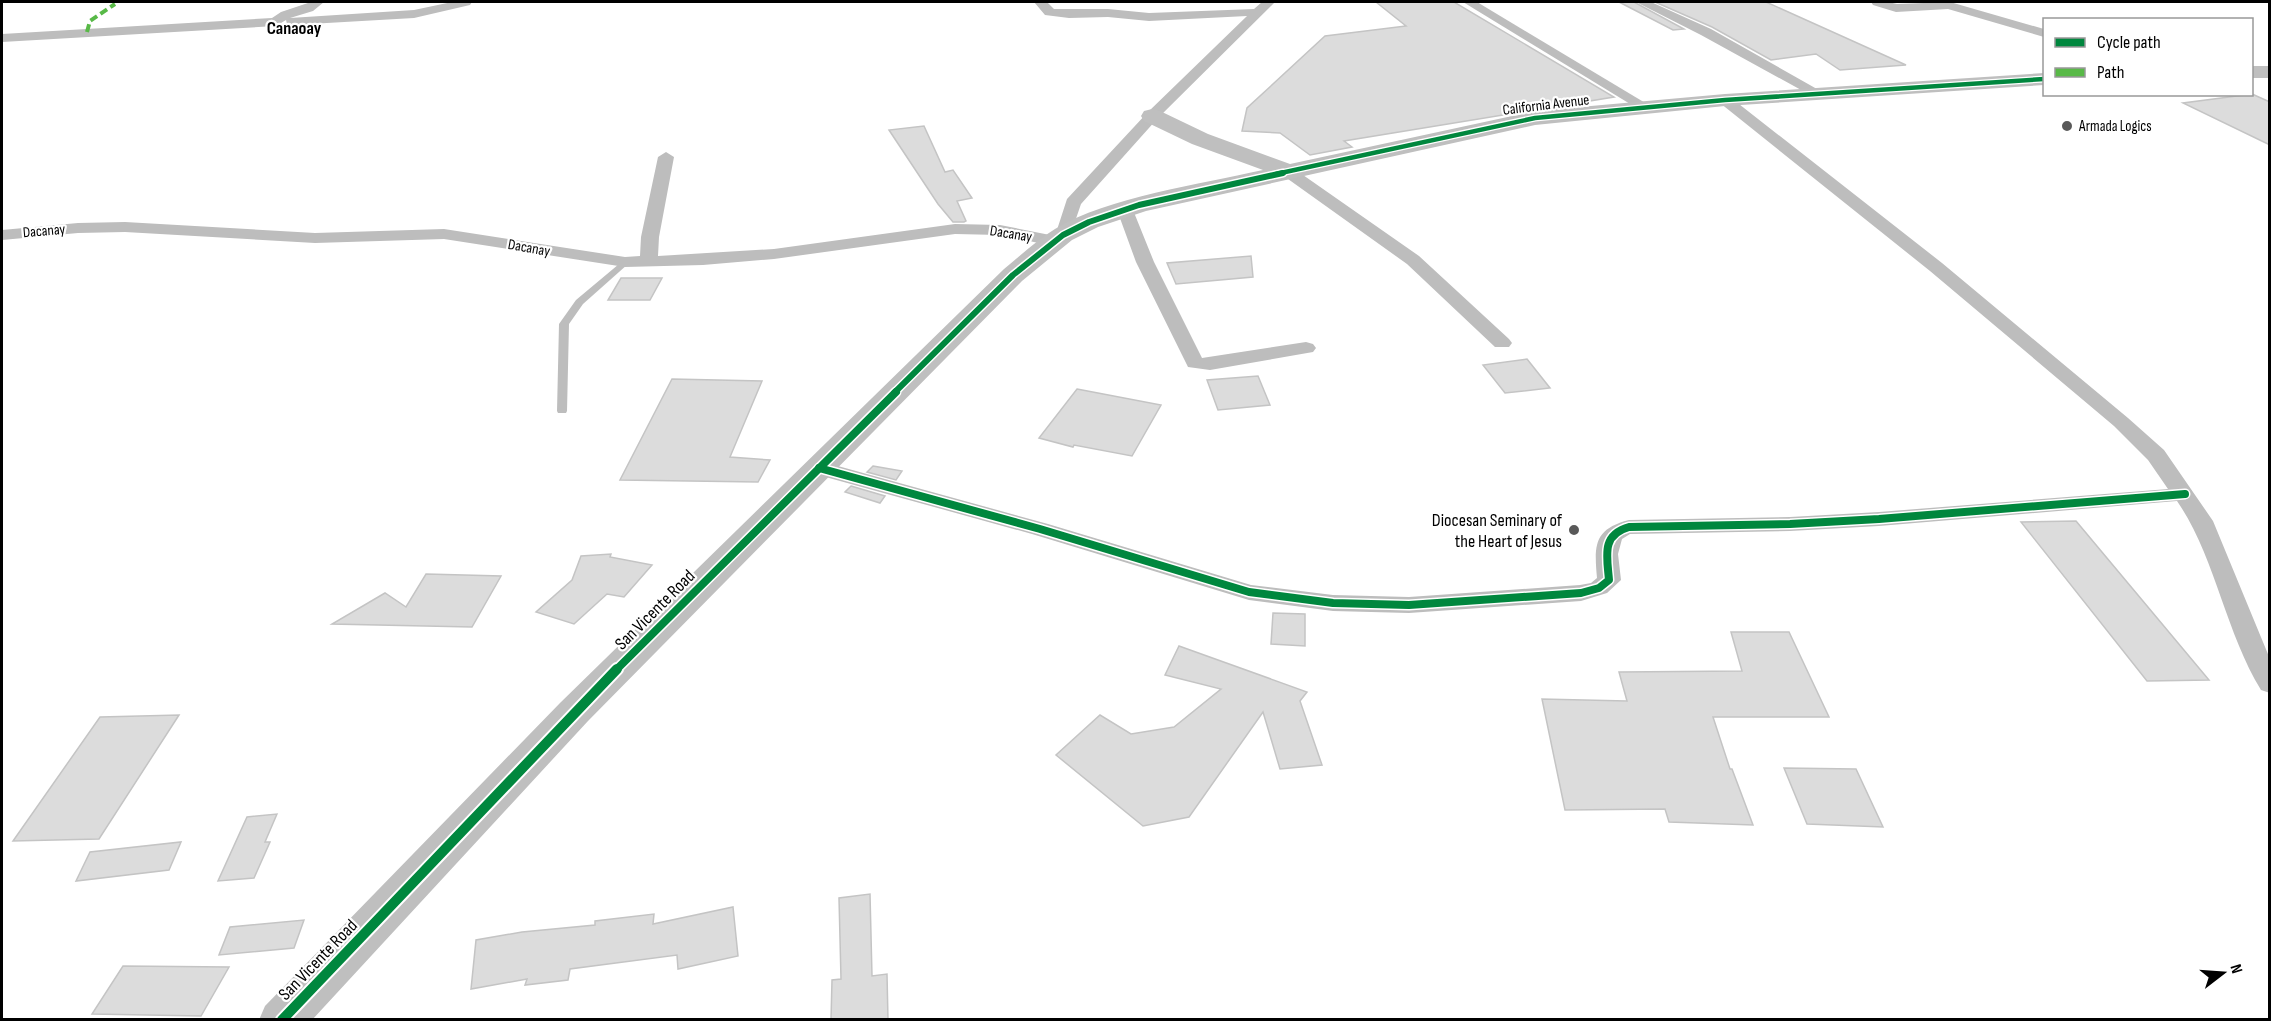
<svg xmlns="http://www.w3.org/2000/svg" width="2271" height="1021" font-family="'Sofia Sans Condensed',sans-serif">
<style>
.building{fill:#dcdcdc;stroke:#c4c4c4;stroke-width:1.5}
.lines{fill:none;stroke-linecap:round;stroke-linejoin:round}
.lane{fill:#bdbdbd;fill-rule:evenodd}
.street{fill:#bdbdbd;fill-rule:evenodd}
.secondary{fill:#bfbfbf;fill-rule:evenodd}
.quiet{stroke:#58b947;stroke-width:4;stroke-dasharray:8 4;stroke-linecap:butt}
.cycleway-far3-casing{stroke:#fff;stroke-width:7}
.cycleway-far2-casing{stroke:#fff;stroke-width:9}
.cycleway-far1-casing{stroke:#fff;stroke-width:11}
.cycleway-casing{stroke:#fff;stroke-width:14}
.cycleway-far3{stroke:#00873e;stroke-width:4.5}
.cycleway-far2{stroke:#00873e;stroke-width:6}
.cycleway-far1{stroke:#00873e;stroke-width:8}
.cycleway{stroke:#00873e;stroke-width:10}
.poi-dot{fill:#595959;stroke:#fff;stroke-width:2}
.labels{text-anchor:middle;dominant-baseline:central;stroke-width:4.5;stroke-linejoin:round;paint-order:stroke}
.far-street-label{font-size:15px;fill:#000;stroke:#fff}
.far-poi-label{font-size:15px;fill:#000;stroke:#fff;text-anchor:start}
.far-quarter-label{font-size:18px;font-weight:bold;fill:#000;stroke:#fff}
.poi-label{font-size:18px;fill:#000;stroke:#fff;text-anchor:end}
.street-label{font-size:18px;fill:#000;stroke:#fff}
</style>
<rect width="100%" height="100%" fill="#fff"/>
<g class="building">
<path d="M1376 2H1454L1614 97 1344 141 1352 147 1310 155 1280 133 1242 131 1247 108 1325 36 1406 26Z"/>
<path d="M1619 2H1634L1684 29 1673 30Z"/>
<path d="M1655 2H1766L1906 65 1840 70 1816 54 1771 60 1712 27Z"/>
<path d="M2252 94 2270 102V145L2183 103Z"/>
<path d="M924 126 945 172 953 170 972 198 957 201 966 221 964 222H953L938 204 889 130Z"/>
<path d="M1251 256 1253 277 1176 284 1167 263Z"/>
<path d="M621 278H662L650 300H608Z"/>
<path d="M1527 359 1550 388 1505 393 1483 365Z"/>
<path d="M1258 376 1270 405 1218 410 1207 380Z"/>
<path d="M672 379 762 381 730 457 770 460 758 482 620 480Z"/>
<path d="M1077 389 1161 405 1132 456 1074 445 1073 447 1039 438Z"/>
<path d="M873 466 902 471 896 480 867 472Z"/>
<path d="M851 486 885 496 880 503 845 492Z"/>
<path d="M2076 521 2209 680 2147 681 2021 522Z"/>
<path d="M611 554 610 557 652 565 624 597 607 594 574 624 536 612 572 580 581 556Z"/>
<path d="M426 574 501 576 472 627 332 624 385 593 406 607Z"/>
<path d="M1273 613 1305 614V646L1271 644Z"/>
<path d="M1731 632H1789L1829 717H1713L1730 769H1732L1753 825 1669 822 1665 809 1565 810 1542 699 1627 701 1619 672 1742 671Z"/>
<path d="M1179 646 1307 692 1300 701 1322 765 1280 769 1263 712 1189 817 1143 826 1056 755 1100 715 1131 734 1174 727 1221 689 1165 675Z"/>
<path d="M179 715 99 839 13 841 100 717Z"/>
<path d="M1784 768 1856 769 1883 827 1807 824Z"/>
<path d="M277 814 265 842H270L254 878 218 881 247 817Z"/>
<path d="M181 842 169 870 76 881 90 852Z"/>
<path d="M870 894 872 976 887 974 888 1020H831L832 980 841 979 839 898Z"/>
<path d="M733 907 738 956 678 969 677 955 570 969 568 980 525 985 527 979 471 989 476 940 522 932 595 925V921L654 914 653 924Z"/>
<path d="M304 920 294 948 219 955 230 927Z"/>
<path d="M123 966 229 967 201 1016 92 1014Z"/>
</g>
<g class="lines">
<path class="lane" d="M625 259 630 262 628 264 583 304 569 324 567 411 566 413H558L557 411 559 324 576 300Z"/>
<g class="street">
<path d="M311 2H324L313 11 290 18 414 10 452 2H472L470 5 414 18 292 25 287 24 286 20 276 26 2 42V34L272 18 281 12Z"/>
<path d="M1034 2H1047L1054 9H1108L1149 13 1254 9 1262 2H1275L1157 119 1081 204 1069 239 1061 240 1059 245 1053 246 1000 235 955 234 774 259 703 265 625 267 444 239 315 243 125 232 78 233 2 240V230L78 223 125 222 315 233 444 229 625 257 640 256 641 237 658 157 666 152 674 157 659 237 658 256 774 249 955 224 1000 225 1055 236 1067 199 1147 113 1247 16 1149 21 1108 17 1069 18 1045 15Z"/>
<path d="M1463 2H1477L1652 107 1645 111 1640 110Z"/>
<path d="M1636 2H1651L1711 29 1824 93 1822 96H1812L1701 35Z"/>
<path d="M1871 2H1888L1897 4 1950 2 2044 29V37L1948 9 1896 12 1873 5Z"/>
<path d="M1725 96 1730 97 1942 263 2128 418 2164 450 2213 521 2270 659V693L2261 690C2225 631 2215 556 2177 501L1879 526 1790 531 1630 534 1622 539 1618 554 1621 580 1607 593 1581 601 1409 613 1333 611 1249 600 1032 534 811 473 808 468 811 463 819 461 827 463 1048 524 1251 585 1333 595 1409 597 1580 585 1591 583 1597 578C1594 545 1594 529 1629 520L1790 517 1879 512 2168 489 2148 460 2114 426 1930 271 1720 103 1718 100Z"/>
<path d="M1287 166 1293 168 1419 256 1509 339 1512 343 1509 347H1495L1407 264 1281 174 1279 171 1281 168Z"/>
<path d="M1125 205 1133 210 1154 262 1202 358 1306 342 1313 344 1316 348 1313 352 1210 370 1188 367 1136 262 1117 210Z"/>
</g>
<g class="secondary">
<rect x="2252" y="66" width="18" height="12"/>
<path d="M2044 73V85L1725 106 1535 125 1146 211 1098 227 1072 240 1022 281 588 721 312 1020H259L265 1006 560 703 1004 269C1020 256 1037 240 1055 229 1108 197 1201 184 1263 170L1192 144 1144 121 1141 116 1144 111 1152 109 1160 111 1208 134 1290 164 1535 111 1725 94Z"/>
</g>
<path class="quiet" d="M87 32 90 21 115 4"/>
<g class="cycleway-far3-casing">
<path id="cycleway-far3" d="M1276 174 1535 118 1725 100 2044 79"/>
</g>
<g class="cycleway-far2-casing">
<path id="cycleway-far2" d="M894 393 1013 275 1063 235 1089 222 1139 205 1283 173"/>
</g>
<g class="cycleway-far1-casing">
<g id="cycleway-far1">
<path d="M819 468 1040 529 1249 592 1333 603 1409 605 1581 593 1599 588 1609 580C1607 556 1601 535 1629 527L1790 524 1879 519 2185 494"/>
<path d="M615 671 896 392"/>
</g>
</g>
<g class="cycleway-casing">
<path id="cycleway" d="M282 1020 617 669"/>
</g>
<use href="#cycleway-far3" class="cycleway-far3"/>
<use href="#cycleway-far2" class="cycleway-far2"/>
<use href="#cycleway-far1" class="cycleway-far1"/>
<use href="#cycleway" class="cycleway"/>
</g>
<g class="poi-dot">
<circle cx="2067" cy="126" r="6"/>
<circle cx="1574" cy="530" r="6"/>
</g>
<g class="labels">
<g class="far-street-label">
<text transform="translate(1546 105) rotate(-7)">California Avenue</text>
<text transform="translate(44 231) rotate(-5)">Dacanay</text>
<text transform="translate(1011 234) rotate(9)">Dacanay</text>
<text transform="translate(529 248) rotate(10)">Dacanay</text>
</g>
<g class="far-poi-label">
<text x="2079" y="126">Armada Logics</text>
</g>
<g class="far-quarter-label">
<text x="294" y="28">Canaoay</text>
</g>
<g class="poi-label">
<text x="1562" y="520">Diocesan Seminary of<tspan x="1562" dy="21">the Heart of Jesus</tspan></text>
</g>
<g class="street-label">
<text transform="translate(655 610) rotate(-45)">San Vicente Road</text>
<text transform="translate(318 960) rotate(-46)">San Vicente Road</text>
</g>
</g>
<rect width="2271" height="1021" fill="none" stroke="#000000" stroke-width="6"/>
<rect x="2043" y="18" width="210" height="78" fill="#ffffff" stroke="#999999" stroke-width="1.5"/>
<rect x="2055" y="38" width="30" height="9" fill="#00873e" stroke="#999999" stroke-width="1.5"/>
<text x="2097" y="48" font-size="18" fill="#000000">Cycle path</text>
<rect x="2055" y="68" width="30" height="9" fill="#58b947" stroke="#999999" stroke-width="1.5"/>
<text x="2097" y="78" font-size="18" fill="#000000">Path</text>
<g transform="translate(2223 973) rotate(73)" stroke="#ffffff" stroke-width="4.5" paint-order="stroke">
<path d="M0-4.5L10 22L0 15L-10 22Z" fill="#000000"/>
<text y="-9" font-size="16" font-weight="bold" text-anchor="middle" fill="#000000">N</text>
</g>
</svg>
